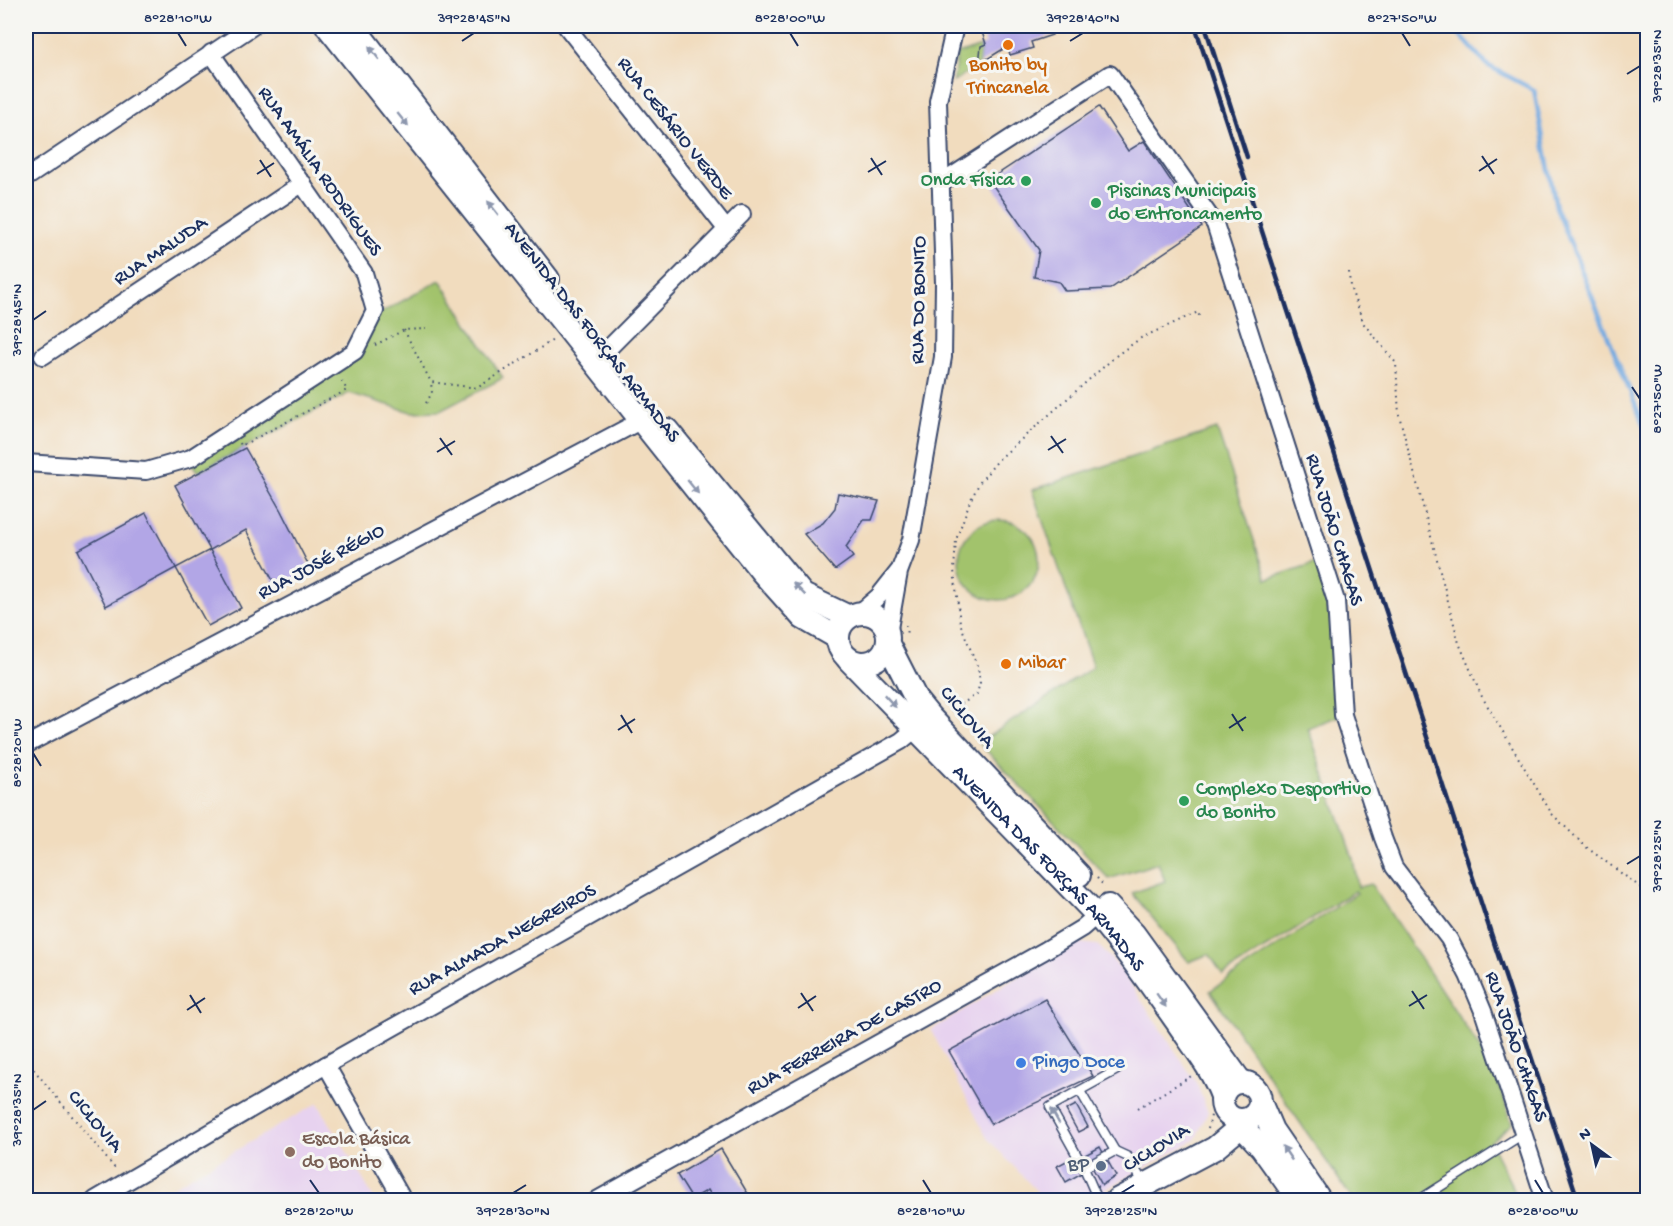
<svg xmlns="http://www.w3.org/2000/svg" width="1673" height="1226" font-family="'Gochi Hand',sans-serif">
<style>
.built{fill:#e7d2ef}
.green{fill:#a2c36c;stroke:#5e7965;stroke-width:1.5}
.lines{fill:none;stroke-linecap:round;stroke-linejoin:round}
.stream{stroke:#72a9e0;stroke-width:4.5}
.building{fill:#b2a6e6}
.lane-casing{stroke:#3b496c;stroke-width:11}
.street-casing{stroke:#3b496c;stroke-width:20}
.secondary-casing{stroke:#3b496c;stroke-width:26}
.path{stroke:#3b496c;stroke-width:2;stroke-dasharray:1.5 4.5;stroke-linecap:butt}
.lane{stroke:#fff;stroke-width:8}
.street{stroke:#fff;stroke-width:16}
.secondary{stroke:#fff;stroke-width:22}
.rail{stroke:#1b2f5e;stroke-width:4.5}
.oneway{fill:#8d97ae}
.ticks{fill:none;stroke:#1b2f5e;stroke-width:2}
.food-dot{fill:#e8710a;stroke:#f6f6f2;stroke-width:2}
.leisure-dot{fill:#2e9e5b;stroke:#f6f6f2;stroke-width:2}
.shop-dot{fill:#3f7fe0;stroke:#f6f6f2;stroke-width:2}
.education-dot{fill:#8d6e63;stroke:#f6f6f2;stroke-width:2}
.service-dot{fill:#5c6f8a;stroke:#f6f6f2;stroke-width:2}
.labels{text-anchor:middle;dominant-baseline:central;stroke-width:6;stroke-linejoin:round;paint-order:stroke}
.food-label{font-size:20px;fill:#c56008;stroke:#f6f6f2}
.street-label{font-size:20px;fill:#1b2f5e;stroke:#f6f6f2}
.leisure-label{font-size:20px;fill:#27864d;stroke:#f6f6f2;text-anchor:start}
.shop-label{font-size:20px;fill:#366cbe;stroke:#f6f6f2;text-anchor:start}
.education-label{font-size:20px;fill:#785e54;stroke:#f6f6f2;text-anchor:start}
.service-label{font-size:20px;fill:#4e5e75;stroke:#f6f6f2;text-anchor:end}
.neatline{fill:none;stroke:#1b2f5e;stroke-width:2}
.ticks-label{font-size:15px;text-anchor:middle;fill:#1b2f5e}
</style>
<rect width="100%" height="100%" fill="#f6f6f2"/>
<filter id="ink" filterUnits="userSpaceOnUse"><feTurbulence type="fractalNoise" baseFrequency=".0167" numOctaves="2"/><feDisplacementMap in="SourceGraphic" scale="12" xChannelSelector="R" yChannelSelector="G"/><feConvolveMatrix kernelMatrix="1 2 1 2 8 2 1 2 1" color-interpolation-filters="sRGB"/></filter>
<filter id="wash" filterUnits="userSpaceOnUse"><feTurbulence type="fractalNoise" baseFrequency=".008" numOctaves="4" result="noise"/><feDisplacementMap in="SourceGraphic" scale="24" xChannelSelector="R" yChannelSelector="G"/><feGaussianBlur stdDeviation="1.35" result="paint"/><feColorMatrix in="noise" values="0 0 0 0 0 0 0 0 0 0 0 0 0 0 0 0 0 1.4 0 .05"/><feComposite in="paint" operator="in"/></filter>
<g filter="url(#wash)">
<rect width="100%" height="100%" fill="#f1dcbe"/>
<g class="built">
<path d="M1080 943 1098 945 1119 967 1196 1082 1208 1112 1195 1140 1086 1200H1045L987 1138 931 1030 1019 976Z"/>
<path d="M318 1103 375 1200H150Z"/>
</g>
<g class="green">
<path d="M981 46 979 64 953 82 957 54Z"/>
<path d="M440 280 503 378 440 411 411 412 349 393 198 472 190 462 353 358 377 315Z"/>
<path d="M1217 429 1267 579 1315 563 1335 614 1339 716 1308 728 1353 859 1358 887 1371 884 1495 1071 1512 1124 1490 1142 1519 1200H1353L1210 991 1357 893 1355 891 1223 975 1209 954 1189 962 1132 893 1165 881 1158 863 1109 879 979 743 1093 667 1032 490Z"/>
<circle cx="999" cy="560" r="40"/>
</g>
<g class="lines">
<path class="stream" d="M1452 26 1487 65 1534 90 1556 207 1648 436"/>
</g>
<g id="blocks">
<g class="building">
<path d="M980 26H1054V27L1051 30 1052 35 1031 42 1033 48 1010 55 1008 46 979 64 981 46 986 44Z"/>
<path d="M1099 107 1128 151 1144 141 1202 227 1110 289 1065 291 1059 282 1034 277 1039 250 989 180Z"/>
<path d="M245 448 281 511 312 572 278 590 246 530 210 550 241 608 208 626 176 568 210 550 175 485Z"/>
<path d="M838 493 879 501 872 520H864L846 547 853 557 835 570 804 534 823 523 835 508Z"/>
<path d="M146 513 176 568 106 606 78 550Z"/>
<path d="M1045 999 1093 1076 991 1124 949 1051Z"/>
<path d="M1076 1105 1088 1127 1078 1132 1066 1110Z"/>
<path d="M1100 1147 1116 1176 1102 1185 1092 1167 1066 1182 1057 1166 1070 1159 1075 1167 1088 1160 1085 1155Z"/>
<path d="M721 1149 745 1189 752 1200H714L708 1190 692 1199 677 1175Z"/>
</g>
</g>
</g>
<g filter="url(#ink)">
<use href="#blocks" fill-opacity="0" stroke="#3b496c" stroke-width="1.5"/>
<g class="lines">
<g class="lane-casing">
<g id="lane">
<path d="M1080 1091 1115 1151"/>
<path d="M1084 1168 1050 1107 1117 1070"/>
<path d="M1098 1200 1084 1168 1115 1151 1128 1157 1144 1184"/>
<path d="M1419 1200 1523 1134"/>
</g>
</g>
<g class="street-casing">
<g id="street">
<path d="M566 26 727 230"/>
<path d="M26 178 253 26"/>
<path d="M940 184 1110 74 1215 224 1336 601 1343 715 1383 838 1394 867 1449 939 1468 975 1483 1011 1545 1200"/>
<path d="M43 356 303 183"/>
<path d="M594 363 742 214"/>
<path d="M26 463 146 471 191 458 355 351 375 311 364 273 211 53"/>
<path d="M859 613 879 596 898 572"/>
<path d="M888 634 899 572 911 540 943 357 944 283 938 101 955 26"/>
<path d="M26 745 640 421"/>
<path d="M326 1065 403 1200"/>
<path d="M95 1200 326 1065 901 741 924 722"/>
<path d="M597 1200 1044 951 1082 928 1105 908"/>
</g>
</g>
<g class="secondary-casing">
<g id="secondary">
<path d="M327 26 761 571 803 618 838 638"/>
<path d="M353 26 548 279"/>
<path d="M667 430 803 595 849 617"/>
<circle cx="863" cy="638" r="25"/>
<path d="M888 644 917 701 930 717 1079 875"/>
<path id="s1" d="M848 659 1097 915C1126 949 1151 985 1177 1022 1193 1046 1212 1069 1222 1096"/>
<path d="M1108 906 1134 934 1241 1082"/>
<circle cx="1241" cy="1101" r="19"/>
<path d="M1260 1102 1272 1130 1320 1200"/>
<path d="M1236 1120 1262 1148 1299 1200"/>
<path d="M1117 1200 1215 1148 1251 1118"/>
</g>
</g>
<g class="path">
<path d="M1349 272 1350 287 1364 324 1396 363 1399 415 1459 643 1481 695 1552 814 1586 847 1648 893"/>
<path d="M404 330 431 382 477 388 553 340"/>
<path d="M375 345 404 330 426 329"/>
<path d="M426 403 432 393 431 382"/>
<path d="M240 443 241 446 347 390 340 378"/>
<path d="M906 625 907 637"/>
<path d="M951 711 977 694 980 682 978 668 960 623 954 570 956 540 970 501 980 482 999 459 1117 355 1141 338 1198 312 1200 319"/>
<path d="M1097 878 1105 887"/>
<path d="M26 1060 117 1171"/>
<path d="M1138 1108 1193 1075"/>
<path d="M1208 1129 1212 1111"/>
<path d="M136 1194 142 1200"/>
</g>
<use href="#lane" class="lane"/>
<use href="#street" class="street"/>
<use href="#secondary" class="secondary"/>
<g class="rail">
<path d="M1195 26 1578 1200"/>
<path d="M1205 26 1247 157"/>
</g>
</g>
<defs><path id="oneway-solid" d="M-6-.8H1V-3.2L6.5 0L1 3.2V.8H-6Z" transform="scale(1.5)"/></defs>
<g class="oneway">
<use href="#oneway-solid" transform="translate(374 53) rotate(-128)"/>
<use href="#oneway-solid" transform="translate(403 120) rotate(51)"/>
<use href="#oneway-solid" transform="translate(493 208) rotate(-128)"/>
<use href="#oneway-solid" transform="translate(693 487) rotate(51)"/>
<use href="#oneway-solid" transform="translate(799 589) rotate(-135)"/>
<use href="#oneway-solid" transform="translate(890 701) rotate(47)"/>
<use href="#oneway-solid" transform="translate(1161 1000) rotate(55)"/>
<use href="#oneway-solid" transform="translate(1055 1116) rotate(-119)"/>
<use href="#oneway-solid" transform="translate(1287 1153) rotate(-124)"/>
</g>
</g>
<path class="ticks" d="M178 33 186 46M790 33 798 46M1402 33 1410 46M462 41 474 33M1070 41 1083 33M1627 74 1640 66M1482 156 1494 174M871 158 882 175M260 160 271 177M1479 171 1497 159M868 172 886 161M257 174 274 163M33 320 46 311M1632 387 1640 399M1051 436 1063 453M440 438 452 455M1048 450 1066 439M437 452 455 441M1232 714 1243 731M621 715 632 733M1229 728 1246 717M618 730 635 719M33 753 41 766M1627 864 1640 856M1412 991 1424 1009M801 993 813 1011M190 995 201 1013M1409 1006 1427 995M798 1008 816 996M187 1010 205 998M33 1110 46 1101M310 1180 319 1193M923 1180 931 1193M1535 1180 1543 1193M513 1193 526 1185M1121 1193 1134 1185"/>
<g class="food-dot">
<circle cx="1008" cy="45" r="6"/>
<circle cx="1006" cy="664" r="6"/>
</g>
<g class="leisure-dot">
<circle cx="1026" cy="181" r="6"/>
<circle cx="1096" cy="203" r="6"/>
<circle cx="1184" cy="801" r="6"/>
</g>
<circle class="shop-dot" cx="1021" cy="1063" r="6"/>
<circle class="education-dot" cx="290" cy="1152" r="6"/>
<circle class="service-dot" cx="1101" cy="1166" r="6"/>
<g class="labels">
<g class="food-label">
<text x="1008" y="66">Bonito by<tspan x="1008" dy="23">Trincanela</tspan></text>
<text x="1018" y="664" text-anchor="start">Mibar</text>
</g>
<g class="street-label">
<text transform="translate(674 129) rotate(52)">RUA CESÁRIO VERDE</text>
<text transform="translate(319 172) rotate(55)">RUA AMÁLIA RODRIGUES</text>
<text transform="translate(161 252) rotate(-34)">RUA MALUDA</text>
<text transform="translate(920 300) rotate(-89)">RUA DO BONITO</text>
<text transform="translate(591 333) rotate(52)">AVENIDA DAS FORÇAS ARMADAS</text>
<text transform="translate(1333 530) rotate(73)">RUA JOÃO CHAGAS</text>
<text transform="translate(322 563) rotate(-28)">RUA JOSÉ RÉGIO</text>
<text transform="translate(966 718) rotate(50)">CICLOVIA</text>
<text stroke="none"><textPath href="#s1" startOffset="290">AVENIDA DAS FORÇAS ARMADAS</textPath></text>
<text transform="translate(503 941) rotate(-29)">RUA ALMADA NEGREIROS</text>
<text transform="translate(845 1038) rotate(-29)">RUA FERREIRA DE CASTRO</text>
<text transform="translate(1515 1047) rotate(71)">RUA JOÃO CHAGAS</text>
<text transform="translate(94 1122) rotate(50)">CICLOVIA</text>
<text transform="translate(1157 1149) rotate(-32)">CICLOVIA</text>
</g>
<g class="leisure-label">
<text x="1014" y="181" text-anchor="end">Onda Física</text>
<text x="1108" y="192">Piscinas Municipais<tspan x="1108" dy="23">do Entroncamento</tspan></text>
<text x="1196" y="790">Complexo Desportivo<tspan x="1196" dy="23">do Bonito</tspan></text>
</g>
<g class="shop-label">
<text x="1033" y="1063">Pingo Doce</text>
</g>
<g class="education-label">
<text x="302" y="1140">Escola Básica<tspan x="302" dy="23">do Bonito</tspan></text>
</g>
<g class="service-label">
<text x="1089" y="1166">BP</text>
</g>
</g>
<rect width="1673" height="1226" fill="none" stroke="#f6f6f2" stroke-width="66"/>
<g transform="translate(1592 1145) rotate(327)" stroke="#f6f6f2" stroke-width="4.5" paint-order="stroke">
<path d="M0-4.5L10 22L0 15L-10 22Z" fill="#1b2f5e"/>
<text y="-9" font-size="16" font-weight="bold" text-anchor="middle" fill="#1b2f5e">N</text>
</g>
<rect x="33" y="33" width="1607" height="1160" class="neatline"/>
<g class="ticks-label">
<text x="178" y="22">8°28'10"W</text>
<text x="474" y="22">39°28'45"N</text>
<text x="790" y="22">8°28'00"W</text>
<text x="1083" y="22">39°28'40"N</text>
<text x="1402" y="22">8°27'50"W</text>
<text transform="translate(1656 66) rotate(-90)" y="5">39°28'35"N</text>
<text transform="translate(16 320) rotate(-90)" y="5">39°28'45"N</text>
<text transform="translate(1656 399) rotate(-90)" y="5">8°27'50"W</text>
<text transform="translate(16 753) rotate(-90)" y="5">8°28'20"W</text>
<text transform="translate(1656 856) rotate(-90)" y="5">39°28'25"N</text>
<text transform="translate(16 1110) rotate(-90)" y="5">39°28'35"N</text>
<text x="319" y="1215">8°28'20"W</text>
<text x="513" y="1215">39°28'30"N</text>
<text x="931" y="1215">8°28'10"W</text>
<text x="1121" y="1215">39°28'25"N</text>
<text x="1543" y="1215">8°28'00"W</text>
</g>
</svg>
